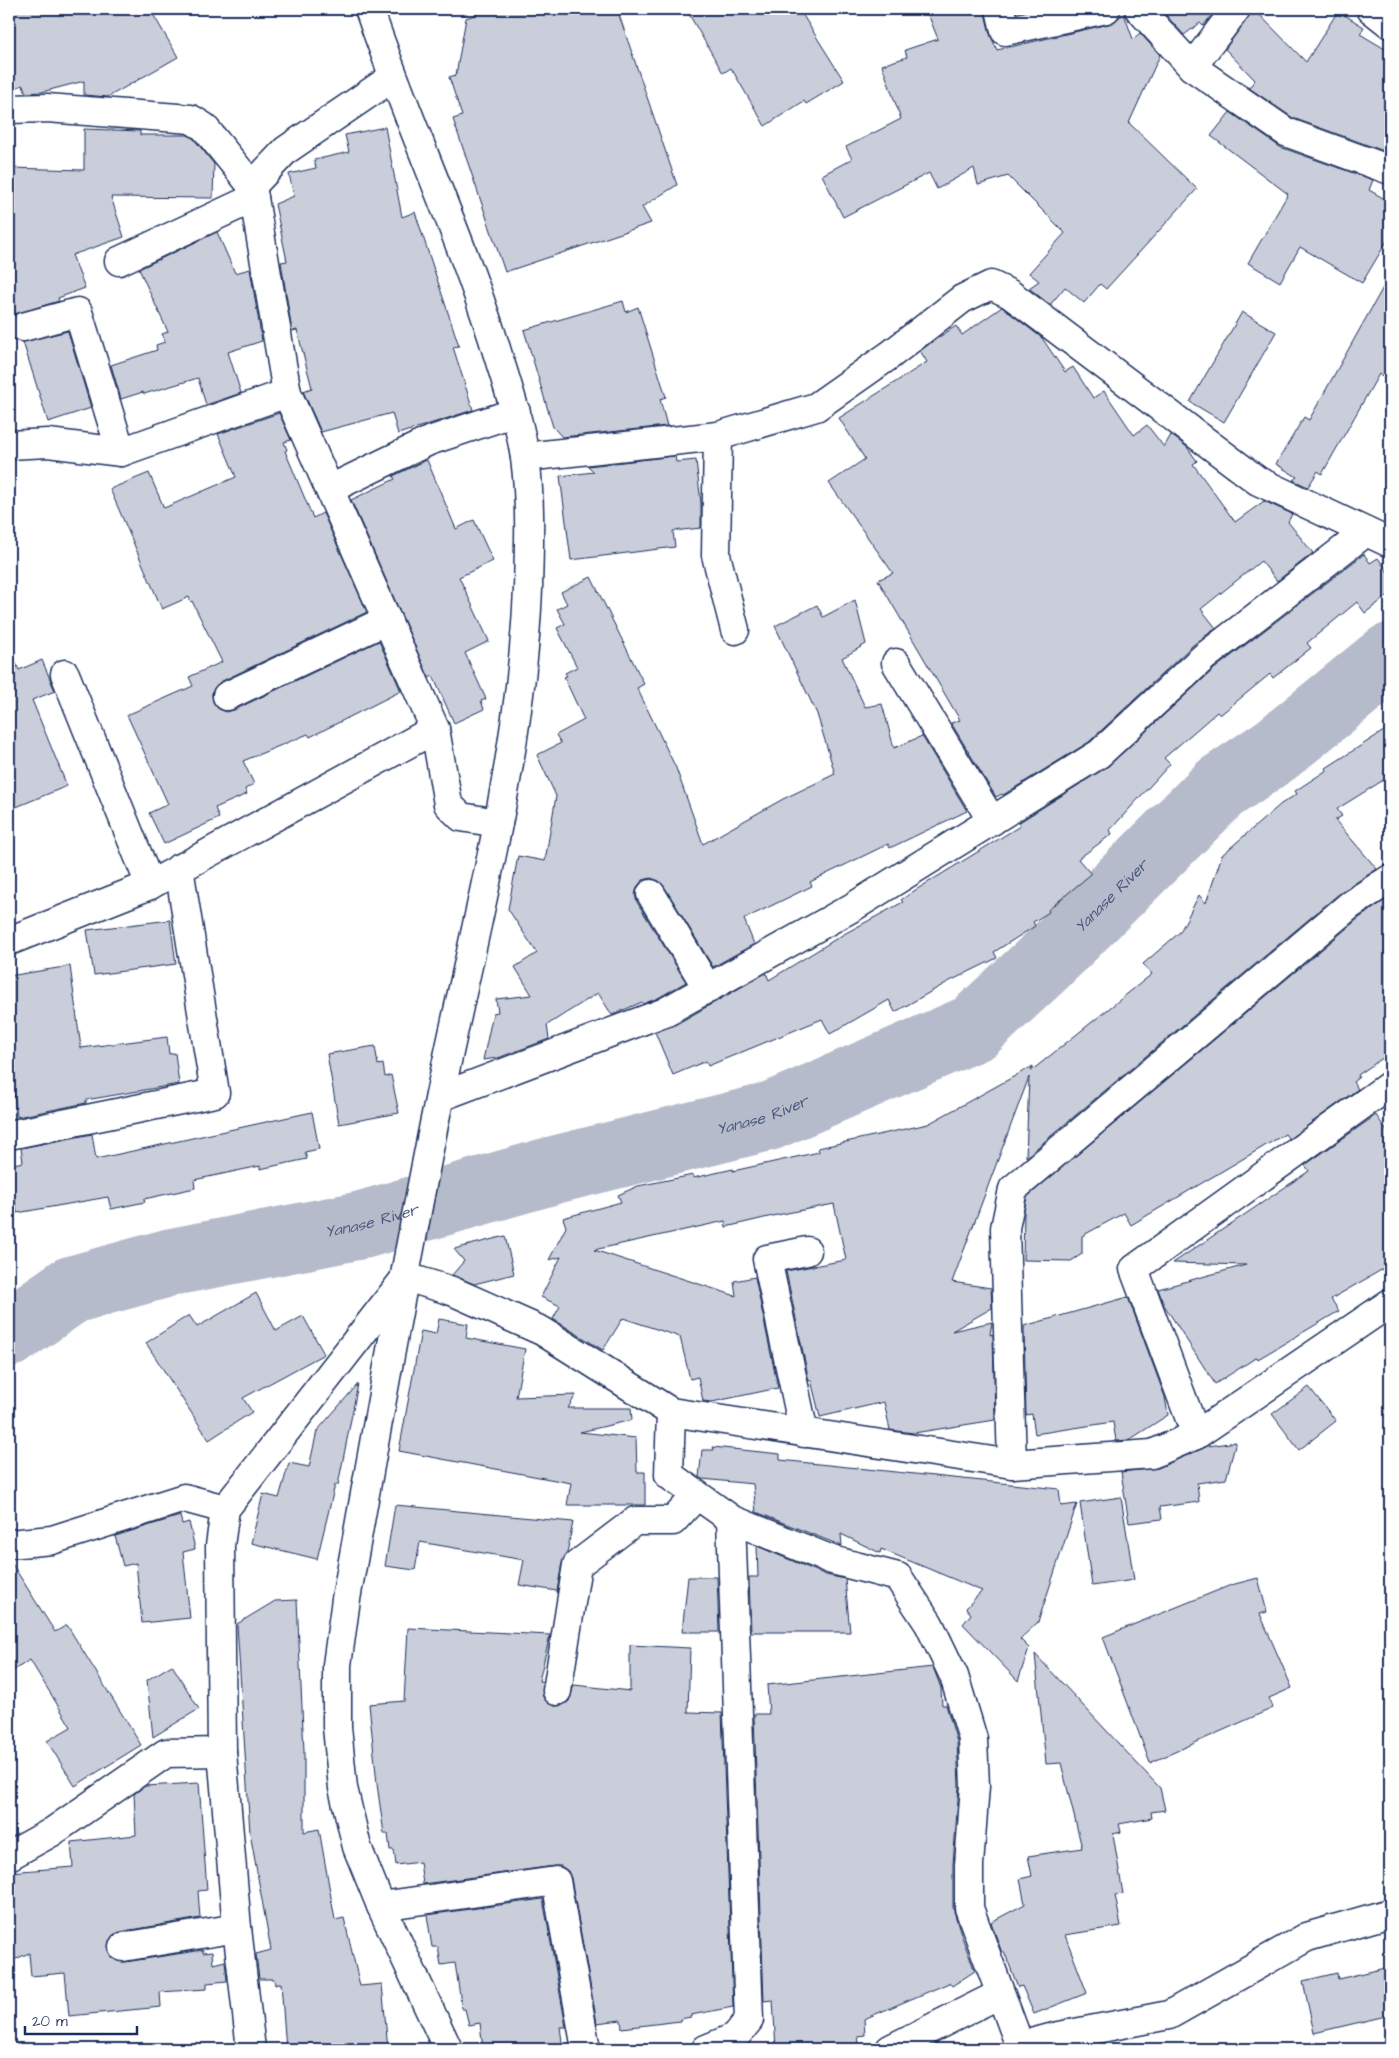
<svg xmlns="http://www.w3.org/2000/svg" width="1399" height="2058" font-family="'Architects Daughter',sans-serif">
<style>
.lines{fill:none;stroke-linecap:round;stroke-linejoin:round}
.river{stroke:#b5bbca;stroke-width:68}
.building{fill:#caceda;stroke:#1b2f5e}
.minor-casing{stroke:#1b2f5e;stroke-width:31}
.minor{stroke:#fff;stroke-width:28}
.labels{text-anchor:middle;dominant-baseline:central;stroke-width:4.5;stroke-linejoin:round;paint-order:stroke}
.water-label{font-size:16px;font-style:italic;fill:#49597e;stroke:#fff}
</style>
<rect width="100%" height="100%" fill="#fff"/>
<filter id="ink" filterUnits="userSpaceOnUse"><feTurbulence type="fractalNoise" baseFrequency=".02" numOctaves="2"/><feDisplacementMap in="SourceGraphic" scale="10" xChannelSelector="R" yChannelSelector="G"/><feConvolveMatrix kernelMatrix="1 2 1 2 8 2 1 2 1" color-interpolation-filters="sRGB"/></filter>
<g filter="url(#ink)">
<g class="lines">
<path class="river" id="s1" d="M9 1333 71 1290 172 1262 362 1225 554 1170 768 1117 974 1028 1045 962 1220 788 1276 750 1390 657"/>
</g>
<g class="building">
<path d="M9 9H150L178 57 108 97 84 95V81L42 92 26 93 23 85 15 88 9 65Z"/>
<path d="M492 9H617L677 185 642 207 651 223 505 272 453 119 462 116 449 77 456 75 466 18Z"/>
<path d="M686 9H799L844 81 806 104 804 101 765 126 731 68 723 73Z"/>
<path d="M926 9H984L990 34 997 50 1109 24 1124 14 1133 39 1140 33 1160 55 1129 123 1197 189 1106 289 1100 284 1084 303 1065 287 1050 305 1029 288 1039 281 1029 273 1065 233 1008 176 978 185 974 168 937 189 929 173 843 217 822 175 852 159 846 147 901 119 882 65 907 57 905 50 938 39Z"/>
<path d="M1171 9H1217L1203 26 1200 23 1184 35 1165 14Z"/>
<path d="M1251 9H1254L1306 62 1338 11 1364 27 1360 34 1390 52V136L1384 151 1293 118 1249 88 1255 80 1225 49 1248 18Z"/>
<path d="M1230 112 1280 147 1373 180 1369 190 1390 202V236L1362 283 1300 247 1280 282 1248 263 1288 194 1211 136Z"/>
<path d="M385 127 402 217 415 212 459 346 453 347 473 410 398 434 392 413 321 432 303 391 312 388 297 330 292 331 281 262 287 261 275 204 294 196 289 174 316 168 314 160 349 152 345 135Z"/>
<path d="M84 129 140 131V135H188L194 139 214 164 213 198 111 197 124 237 72 255 85 288 58 298 59 301 15 314 9 295V168L84 170Z"/>
<path d="M217 232 235 273 250 269 262 341 228 352 241 393 206 405 198 378 144 394 143 392 121 399 111 365 157 350 156 345 165 342 162 334 168 332 139 269Z"/>
<path d="M1390 275V380L1379 374 1322 474 1318 471 1308 487 1293 480 1297 477 1276 464 1304 417 1309 420Z"/>
<path d="M623 301 626 312 638 307 666 397 660 399 667 426 562 437 553 427 524 330Z"/>
<path d="M1002 307 1042 338 1065 372 1073 367 1093 398 1104 391 1134 435 1147 425 1164 447 1171 435 1187 447 1197 461 1193 464 1235 522 1264 501 1292 514 1288 522 1313 553 1277 581 1261 561 1201 609 1216 628 1193 645 1089 742 1003 795 1002 794 996 797 951 723 960 720 878 580 893 573 829 483 865 459 839 418 927 362 920 351 933 341 956 326 962 335Z"/>
<path d="M1242 312 1276 332 1224 422 1190 402Z"/>
<path d="M68 331 91 408 48 422 23 342Z"/>
<path d="M279 413 291 440 284 442 287 450 285 451 313 518 323 513 367 612 220 682 214 688 212 694 213 702 219 709 226 712 234 710 379 641 401 691 310 737 308 734 243 761 254 784 245 789 247 794 215 808 219 818 164 844 149 813 168 804 127 715 193 686 189 677 222 662 192 601 191 602 189 597 162 609 110 489 149 473 164 508 236 477 218 434Z"/>
<path d="M675 456 676 462 696 460 701 503V528L673 531 675 547 571 560 560 476 594 472 588 466Z"/>
<path d="M427 460 456 529 474 520 493 561 459 577 489 641 465 653 486 699 481 701 484 709 454 723 433 676 429 678 351 500 395 479 393 476Z"/>
<path d="M1364 554 1370 563 1378 558 1390 575V594L1365 613 1357 602 1307 643 1311 648 1273 678 1270 674 1220 715 1217 712 1164 758 1170 764 1110 830 1112 834 1078 859 1091 874 1048 910 1049 912 1033 922 1035 926 994 952 997 958 948 982 895 1012 889 1000 830 1034 822 1019 708 1066 706 1061 673 1075 655 1032 673 1026 766 973 769 980 844 934 903 902 901 900 914 891 1020 826 1018 823 1107 767 1214 669Z"/>
<path d="M591 577 644 684 637 688 676 768 703 844 783 799 835 774 817 714 775 626 817 605 823 617 855 600 866 644 842 658 865 707 882 704 894 748 922 736 967 811 890 848 888 844 810 882 812 886 744 919 754 944 713 967 664 886 659 881 651 878 643 880 637 887 635 895 637 902 686 982 658 998 643 1004 642 1002 612 1015 598 993 547 1025 549 1039 498 1058 483 1060 493 1013 498 1012 496 999 532 995 515 967 537 953 508 909 518 856 545 861 556 796 537 755 561 743 556 735 584 720 564 677 567 676 565 673 577 667 557 628 565 624 557 609 567 604 561 592Z"/>
<path d="M9 647 19 670 42 660 55 691 32 700 67 786 9 810Z"/>
<path d="M1390 727V776L1337 809 1342 816 1335 820 1377 869 1340 893 1026 1157 1029 1077 952 1282 991 1288 992 1308 952 1331 992 1322 990 1335 993 1334 995 1420 914 1433 890 1430 884 1402 820 1417 811 1380 809 1381 786 1271 846 1260 834 1204 777 1215 726 1227 725 1221 594 1250 736 1296 734 1281 755 1277 778 1388 712 1402 703 1401 698 1377 690 1379 680 1337 623 1318 603 1350 553 1319 560 1306 541 1297 561 1257 549 1260 566 1227 563 1218 621 1202 618 1195 638 1186 693 1175V1178L733 1169V1171L819 1152 818 1148 928 1124 1033 1066 1031 1071 1152 974 1143 964 1180 932 1199 895 1206 903 1222 855 1281 804 1297 794 1295 791 1327 770 1326 768Z"/>
<path d="M1390 897V1053L1358 1075 1359 1077 1353 1082 1358 1089 1289 1139 1285 1134 1131 1225 1124 1213 1082 1236V1254L1071 1261 1023 1260 1024 1211 1027 1197 1359 918Z"/>
<path d="M170 920 176 964 94 975 87 930Z"/>
<path d="M70 966 81 1048 167 1037 169 1054 175 1053 179 1084 86 1100V1103L17 1117 9 1054V976Z"/>
<path d="M375 1046 378 1065 383 1064 385 1077 391 1075 399 1113 339 1124 327 1054Z"/>
<path d="M312 1112 319 1149 305 1152 307 1159 260 1169V1166L194 1180 195 1188 144 1199 145 1202 111 1209 108 1197 17 1213 9 1165 23 1162 21 1148 92 1134 96 1159Z"/>
<path d="M1376 1115 1390 1136V1265L1331 1299 1339 1311 1258 1359 1257 1357 1215 1384 1164 1305 1158 1289 1246 1265 1173 1263 1309 1171 1305 1165Z"/>
<path d="M505 1236 514 1274 474 1284 452 1275 464 1261 454 1249Z"/>
<path d="M256 1293 276 1331 303 1316 324 1354 243 1398 252 1412 209 1440 146 1343 189 1315 197 1327Z"/>
<path d="M1128 1297 1165 1397 1168 1415 1129 1440 1116 1441 1113 1422 1035 1434 1032 1414 1026 1415 1024 1326Z"/>
<path d="M439 1319 468 1324 466 1338 525 1349 516 1397 576 1395 568 1408H631L632 1420 580 1432 636 1438 637 1472H645V1505H567L571 1483 399 1451 421 1331 436 1334Z"/>
<path d="M358 1384 338 1485H335L317 1559 251 1543 263 1494 279 1498 289 1463 309 1467 317 1431Z"/>
<path d="M1309 1387 1336 1421 1299 1450 1272 1414Z"/>
<path d="M1236 1442 1226 1479 1197 1483 1199 1502 1160 1507 1162 1519 1129 1523 1121 1472 1158 1468 1208 1446Z"/>
<path d="M713 1447 780 1454V1460L1059 1489 1061 1506 1077 1504 1038 1622 1020 1639 1029 1648 1018 1681 963 1624 971 1614 966 1608 982 1591 881 1549 880 1553 841 1534 842 1546 756 1512 753 1484 702 1479 699 1477 702 1450H714Z"/>
<path d="M1121 1497 1134 1580 1092 1586 1080 1503Z"/>
<path d="M395 1505 573 1522 567 1553 562 1563 557 1591 519 1585 524 1560 420 1542 415 1570 385 1566Z"/>
<path d="M180 1516 182 1524 189 1522 195 1549 183 1552 190 1618 142 1623 136 1563 123 1566 115 1536Z"/>
<path d="M757 1546 826 1575 845 1579 850 1632H751L749 1577H758Z"/>
<path d="M9 1559 55 1632 67 1625 141 1745 75 1786 47 1741 71 1727 30 1660 9 1673Z"/>
<path d="M688 1577H717L719 1632H682Z"/>
<path d="M1258 1578 1267 1612 1260 1614 1292 1688 1269 1698 1273 1708 1150 1763 1103 1637 1231 1585Z"/>
<path d="M297 1600 304 1751V1832L319 1829 335 1920 344 1918 360 1986 382 1984 388 2049H286L281 1983 275 1985 274 1979H259L256 1954 271 1950 250 1833 237 1624 275 1601Z"/>
<path d="M408 1628 550 1635 539 1681 543 1682V1697L548 1703 555 1706 563 1705 569 1701 574 1685 630 1691V1645L690 1648 688 1712 722 1713 733 2007 691 2015V2017L680 2019V2021L622 2028 621 2020 597 2023 571 1878 568 1871 561 1866H554L423 1884 420 1862 396 1865 394 1850H390L388 1834H384L377 1784 369 1704 404 1701Z"/>
<path d="M1035 1654 1160 1788 1165 1810 1151 1812 1152 1818 1119 1824 1121 1832 1113 1834 1123 1894 1115 1895 1121 1926 1065 1935 1087 1993 1034 2014 1022 1986 1018 1987 1004 1951 1002 1953 991 1922 1025 1904 1020 1879 1032 1876 1028 1856 1082 1848 1061 1763 1046 1764Z"/>
<path d="M172 1665 199 1709 153 1737 147 1680Z"/>
<path d="M933 1667 941 1688 942 1705H946L957 1742 959 1786 953 1864V1908L962 1937 975 1971 952 1986 949 1983 864 2019 865 2035 858 2036 859 2044 819 2046V2049H776L773 2000 764 2001 754 1714H769L767 1685Z"/>
<path d="M199 1783 207 1890 198 1891 200 1918 120 1932 113 1935 109 1941 108 1949 111 1957 117 1961 125 1962 203 1950V1953L212 1952 213 1964 225 1961 227 1981 207 1983V1989L160 1992 161 2007 69 2016 65 1973 31 1976 29 1953 9 1962V1872L73 1867 71 1842 136 1835 134 1794 145 1786Z"/>
<path d="M543 1899 566 2027H560L563 2049H483L480 2023 469 2025 465 2009H462L455 1963 441 1965 438 1947H432L427 1915Z"/>
<path d="M1390 1967V2015L1314 2033 1303 1981 1337 1973 1338 1979Z"/>
</g>
<g class="lines">
<g class="minor-casing">
<g id="minor">
<path d="M369 9C407 120 457 227 493 339 505 379 519 417 525 458 531 502 529 545 528 589 521 759 475 925 441 1090 406 1259 377 1429 346 1599L337 1665V1727L343 1788 357 1847 381 1906 448 2049"/>
<path d="M1000 9 1005 31 1106 9"/>
<path d="M1139 9 1192 67 1286 132 1390 170"/>
<path d="M1371 9 1390 24"/>
<path d="M1192 67 1236 9"/>
<path d="M9 109 47 108 191 119 204 127 252 186 287 393 435 729 150 885 9 941"/>
<path d="M252 186 286 150 393 77"/>
<path d="M119 261 254 198"/>
<path d="M23 327 78 312 121 452"/>
<path d="M718 436 716 555 735 630"/>
<path d="M9 445 48 443 121 452 287 393"/>
<path d="M525 457 718 436 816 407 890 355 962 299 991 285 1010 294 1258 481 1390 543"/>
<path d="M330 489 429 441 516 412"/>
<path d="M896 663 992 821"/>
<path d="M65 674 150 885"/>
<path d="M227 696 387 620"/>
<path d="M435 729 448 804 461 817 498 823"/>
<path d="M651 894 708 989"/>
<path d="M440 1097 665 1012 853 907 1099 754 1204 657 1366 532"/>
<path d="M9 1135 215 1093 179 868"/>
<path d="M671 1412 669 1475 731 1519 832 1560 898 1577 929 1624 954 1676 973 1739 975 1786 969 1865V1908L1021 2049"/>
<path d="M804 1433 767 1259 807 1251"/>
<path d="M1196 1435 1134 1269 1390 1085"/>
<path d="M1012 1464 1005 1228 1013 1189 1350 905 1390 879"/>
<path d="M9 1544 52 1540 184 1498 225 1509"/>
<path d="M557 1691 577 1565 635 1521H673L697 1495"/>
<path d="M9 1856 52 1832 166 1753 222 1752"/>
<path d="M381 1906 556 1881 586 2049"/>
<path d="M123 1947 237 1928"/>
<path d="M1020 2046 1054 2037 1169 2015 1307 1937 1390 1913"/>
<path d="M251 2049 237 1928 222 1752 220 1546 225 1509 406 1277 452 1291 542 1331 671 1412 1012 1464 1152 1454 1196 1435 1390 1303"/>
<path d="M706 2049 735 2037 749 2020 731 1519"/>
<path d="M890 2049 1000 1994"/>
</g>
</g>
<use href="#minor" class="minor"/>
</g>
</g>
<g class="labels">
<g class="water-label">
<text stroke="none"><textPath href="#s1" startOffset="1209">Yanase River</textPath></text>
<text stroke="none"><textPath href="#s1" startOffset="789">Yanase River</textPath></text>
<text stroke="none"><textPath href="#s1" startOffset="384">Yanase River</textPath></text>
</g>
</g>
<rect width="1399" height="2058" fill="none" stroke="#fff" stroke-width="30"/>
<rect x="15" y="15" width="1369" height="2028" fill="none" stroke="#1b2f5e" stroke-width="2" filter="url(#ink)"/>
<path d="M25 2026v8h112v-8" fill="none" stroke="#1b2f5e" stroke-width="2.5"/>
<text x="32" y="2026" font-size="15" fill="#1b2f5e" stroke="#ffffff" stroke-width="4" paint-order="stroke">20 m</text>
</svg>
